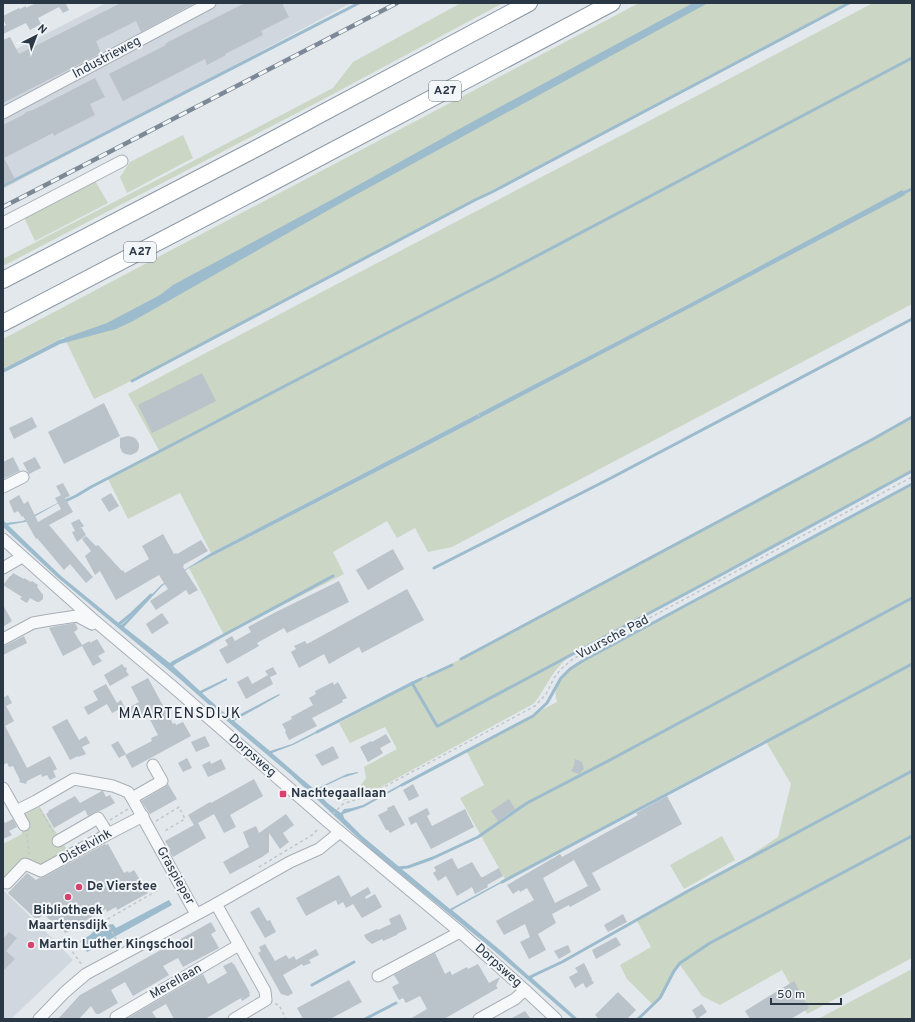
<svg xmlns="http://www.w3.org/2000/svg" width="915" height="1022" font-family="Overpass,sans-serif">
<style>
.built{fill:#d1d7de}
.green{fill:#cbd6c4}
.water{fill:#9cbbcd}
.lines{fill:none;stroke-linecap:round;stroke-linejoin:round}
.stream{stroke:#9cbbcd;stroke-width:3}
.building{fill:#bac2ca;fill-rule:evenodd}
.minor-casing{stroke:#a8afb7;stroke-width:13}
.highway-casing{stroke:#8997a3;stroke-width:18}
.path{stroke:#c1c6cb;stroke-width:1.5;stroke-dasharray:3 3;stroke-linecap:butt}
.minor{stroke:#f6f8fa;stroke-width:11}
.highway{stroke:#fff;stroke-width:16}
.rail-casing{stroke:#7b8996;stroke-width:4.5}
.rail{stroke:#f3f6f9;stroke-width:3;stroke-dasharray:9;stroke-linecap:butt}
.poi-dot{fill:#d6436d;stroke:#f3f6f9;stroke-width:1.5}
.labels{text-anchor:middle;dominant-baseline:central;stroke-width:4;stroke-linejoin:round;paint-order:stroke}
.shield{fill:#f3f6f9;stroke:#66707b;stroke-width:1}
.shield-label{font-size:12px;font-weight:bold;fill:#2a3745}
.street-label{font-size:13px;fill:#2a3745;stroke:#f3f6f9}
.poi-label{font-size:13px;font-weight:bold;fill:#2a3745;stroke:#f3f6f9;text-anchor:start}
.quarter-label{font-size:15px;letter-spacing:1px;fill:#1c2836;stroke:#f3f6f9}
</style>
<rect width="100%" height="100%" fill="#e3e8ec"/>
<g class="built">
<path d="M106 3H351L3 189V56Z"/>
<path d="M3 890 45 931 73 960 11 1019H3Z"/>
</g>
<g class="green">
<path d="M461 3H503L320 101 3 266V259L149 184 333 88 353 62Z"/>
<path d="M639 3H847L121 386 94 399 64 337 3 369V339L179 246Z"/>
<path d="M873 3H912V304L452 547 428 552 415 528 397 538 387 521 333 552 344 574 224 635 189 568 212 556 415 452 904 195 902 191 691 303 211 553 180 493 128 519 108 479 160 452 128 394C376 263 625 134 873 3Z"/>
<path d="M183 135 193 158 127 193 120 177 130 162Z"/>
<path d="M94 179 108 203 35 241 23 215Z"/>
<path d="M912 418V471L568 657C562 663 556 669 551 677 545 686 541 695 533 704L368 794 342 801 359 788 366 778 364 767 397 749 385 727 350 743 339 723 442 669 649 557 902 424Z"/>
<path d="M912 484V958L807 1014 782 970 720 1005 702 996 680 965 668 981 657 1002 654 1006 627 979 620 965 651 947 636 919 738 864 778 837 791 784 765 740 505 879 460 798 484 785 466 750 557 702C556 698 555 693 556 689 557 679 567 672 574 666Z"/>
<path d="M39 806 68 851 42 868 28 859 7 878 3 876V844L22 834 21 825 28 820 25 814Z"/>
<path d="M722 836 735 860 684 889 670 865Z"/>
<path d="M912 969V1019H818Z"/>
</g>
<g class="water">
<path d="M693 3H708L348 199 133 321 116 329 60 344 3 373V369L59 340 107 323 160 295 173 285 335 198 461 128Z"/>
<path d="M902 190 905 195 415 452 212 556 189 568 162 586 124 627 171 664 221 639 177 663 173 666 200 691 227 678V680L202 693 231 719 279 694 280 695 234 721 270 751 292 744 409 683 435 672 422 679 410 683 311 736 293 745 272 753 302 779 313 788 320 787 347 774 358 772V773L342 778 321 788C317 798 333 807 341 813L344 809 352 808 363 805 440 763 441 764 426 772 364 807 343 814 344 818 362 836 450 909 504 880 505 881 452 910 500 950 530 977 540 971 541 972 532 978 578 1019H573L485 943 372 851 290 774 234 727 181 680 57 577 3 527V520L6 523 23 521 69 497 25 522 8 525 61 576 121 625 125 622 161 585 211 553 691 303Z"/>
<path d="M169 900 172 905 87 952 80 941 90 935 98 927 113 924 116 928Z"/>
</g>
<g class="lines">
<g class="stream">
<path d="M3 186 359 3"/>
<path d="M901 194 912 189"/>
<path d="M132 381 475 200 492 192 821 18 849 3"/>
<path d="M63 502 76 496 91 487C226 417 360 346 495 278L912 58"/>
<path d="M434 568 611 478 912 319"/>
<path d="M118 625 130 615 151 595"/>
<path d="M461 659 873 439 912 417"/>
<path d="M170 666 172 663 333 576"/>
<path d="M428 676 452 665"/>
<path d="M412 683 437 726H438L728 571 912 471"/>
<path d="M317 732 421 679"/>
<path d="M402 785 533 716 547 703 561 678 570 669 584 660 912 484"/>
<path d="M398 868 408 867 433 858 478 837 527 803 608 761 912 598"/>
<path d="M502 882 912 664"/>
<path d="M530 977 562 962 688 891 912 771"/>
<path d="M312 985 354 962"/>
<path d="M365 1019 396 1003"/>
<path d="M638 1019 660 998 674 971 680 963 710 943 912 836"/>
</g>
</g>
<g class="building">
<path d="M36 3H68L66 4 69 10 63 13 59 7 38 18 41 24 30 30 26 23 3 34V27L6 25 3 19V16L19 8 20 9 26 6V8Z"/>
<path d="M121 3H195L141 32 136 21 96 41 101 53 3 103V40L10 37 19 54Z"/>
<path d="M245 3H282L289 17 261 31 263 35 225 54 226 55 207 65 205 59 123 101 109 74 166 45 165 44 170 41Z"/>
<path d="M95 78 105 97 90 104 95 115 57 134 54 136 53 133 4 158 15 179 3 185V125L23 115 26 112 33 110Z"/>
<path d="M202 373 216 401 152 433 138 405Z"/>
<path d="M104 403 120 436 64 464 48 432Z"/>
<path d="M32 417 37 427 14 439 9 428Z"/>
<path d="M128 436 133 437 136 439 139 444V448L137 452 131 455 125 454 122 452 120 447V438Z"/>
<path d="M13 457 20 471 3 479V462Z"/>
<path d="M35 457 41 468 29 474 23 463Z"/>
<path d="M63 483 70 496 65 498 73 512 49 525 93 577 86 583 70 564 64 570 37 538 36 539 23 516 22 517 18 511 14 513 9 501 19 495 24 504 28 501 38 522 61 509 55 498 61 495 56 486Z"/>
<path d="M111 493 119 506 109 512 101 499Z"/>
<path d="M79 519 84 526 79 529 81 527 86 535 77 542 72 532 75 531 71 523Z"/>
<path d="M163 534 174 554 176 553 177 554 201 540 208 551 183 565 184 566 183 567 198 590 189 595 186 590 156 610 150 601 168 589 159 575 116 600 100 571 95 575 85 556 91 551 82 539 86 536 96 546 98 545 122 571 123 570 125 573 149 559 142 546Z"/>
<path d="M393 549 404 569 368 590 356 570Z"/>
<path d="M13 573 24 579V578L31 582 32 581 38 585 37 587 43 595V599L39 602H37L30 598 27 603 20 599 22 597 3 585 10 576H11Z"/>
<path d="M339 581 349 602 287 633 284 628 257 643 259 646 227 664 219 650 228 645 225 640 232 636 235 641 251 632 248 627 276 612Z"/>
<path d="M407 589 424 620 362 653 359 647 329 664 324 654 299 668 291 652 296 649 294 646 305 641 307 644Z"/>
<path d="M3 605 12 621 3 627Z"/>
<path d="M162 613 169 623 152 634 146 624Z"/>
<path d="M75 623 78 629 74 632 82 645 90 641V643L97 639 105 652 98 656 102 661 93 666 82 646 63 656 49 628 52 627Z"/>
<path d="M24 636 27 643 3 655V646L6 645Z"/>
<path d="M122 664 124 667 127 668 126 671 129 675 110 686 104 675Z"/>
<path d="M273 667 277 674 270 677 273 684 246 699 237 682 248 676 252 684 268 675 265 671Z"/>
<path d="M148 678 173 724 175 723 176 725 183 722 191 736 132 768 125 755 152 741 151 738 158 735 148 716 146 717 144 713 133 719 128 708 139 702 131 687Z"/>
<path d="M333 682 334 685 338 682 347 698 342 700 343 702 312 718 317 726 289 740 285 732 286 731 282 724 292 719 291 717 313 705 309 698 316 694 315 691Z"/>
<path d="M106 684 117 703 121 700 127 712 121 716 118 710 112 713 107 704 88 715 84 707 98 700 93 691Z"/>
<path d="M8 695 12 703 6 706 14 721 5 726 27 768 50 756 57 769 53 771 56 777 50 780 47 775 42 777 41 774 27 781 26 784 19 782 20 780 13 766 9 767 7 763 3 765V698Z"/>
<path d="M67 719 79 740 86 736 90 743 82 747 86 754 78 757V756L70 760 52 727Z"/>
<path d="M386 734 391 742 380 748 383 753 368 762 360 747 371 741 372 742Z"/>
<path d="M205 736 210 746 196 752 191 742Z"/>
<path d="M118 741 126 754 119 758 111 745Z"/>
<path d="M333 746 339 758 322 766 315 755Z"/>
<path d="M187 758 192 768 183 772 178 763Z"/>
<path d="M221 759 226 769 208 777 202 765 210 761 211 764Z"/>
<path d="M575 759 582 762 584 769 579 774 571 771 574 766Z"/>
<path d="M254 779 263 796 230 815 236 827 224 833 214 814 198 823 206 838 173 857 168 849H170L165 841 194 825 188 815 210 802 211 803Z"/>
<path d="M168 784 177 799 150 814 141 801 165 787Z"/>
<path d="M413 784 419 796 409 801 403 790Z"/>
<path d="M102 791H103L106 797 110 795 115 803 100 811 95 812 88 816 85 810 54 828 46 814 49 812 48 811 75 796 80 803Z"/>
<path d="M667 796 682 824 592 873 601 890 570 907 569 905 552 914 556 923 538 934 546 950 529 959 520 942 530 937 525 924 504 935 496 921 534 900 527 888 520 892 519 890 513 894 507 885 555 857 560 854 562 857 638 815 636 813ZM574 860 588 886 555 903 543 878Z"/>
<path d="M509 799 515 809 498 821 491 811Z"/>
<path d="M394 805 405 825 390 833 388 830H386L378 815 388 810 387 808Z"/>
<path d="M427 808 430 814 427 816 432 826 465 809 474 827 431 849 416 822 411 825 408 818Z"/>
<path d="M286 814 294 825 283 833 289 842 280 849 269 833V852L262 857 230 874 223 862 249 847 243 832 256 826 259 833Z"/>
<path d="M3 819 5 823 13 819 17 827 9 831 12 835 3 839Z"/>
<path d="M105 844 106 845 108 844 124 873 128 871 129 873 134 870 148 893 117 910 116 907 107 912 106 909 74 927 75 928 65 933 58 920 53 923 44 914 37 920 8 893 27 873 36 880 39 878 44 877Z"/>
<path d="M452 858 458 869 472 862 481 877H483L499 868 503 876 487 885 488 887 475 894 472 887 457 896 446 876 438 881 433 873 436 871 434 867Z"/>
<path d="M339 875 351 897 368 887 371 893 365 897 366 899 375 894 382 907 362 918 353 904 346 908 343 902 338 905 336 900 306 916 296 898Z"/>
<path d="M259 907 267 921 270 920 276 932 265 938 250 912Z"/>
<path d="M400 914 407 929 397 934V935L383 941 382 939 372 944 366 939 364 935 377 929 378 930 391 924 389 919Z"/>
<path d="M623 914 627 922 608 932 604 925Z"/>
<path d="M211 922 216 931 211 934 219 948 183 967 178 958 163 966 169 975 133 996 125 982 111 990 118 1003 99 1014H96L91 1006 79 1019H58L80 995Z"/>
<path d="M9 932 17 938 6 951 15 959 3 971V939Z"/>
<path d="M616 937 621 945 596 959 592 950Z"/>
<path d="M265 944 275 961 286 955 289 959 294 956 296 960 316 949 319 955 309 960 311 963 303 966 302 964 283 975 293 993 288 996 281 994 258 953 261 951 259 947Z"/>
<path d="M568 945 571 952 559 959 554 951Z"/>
<path d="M435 953 445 974 450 971 452 975 467 967 468 969 478 964 489 983 500 977 496 986 498 988 444 1019H410L427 1009 420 996 406 1003 403 998 399 1000 392 987 399 983 394 975Z"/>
<path d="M232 962 233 964H234L250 993 249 994 250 996 242 1001 241 998 205 1019H174L166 1004 152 1012 157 1019H126L203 974 208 984 227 973 223 966Z"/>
<path d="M584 963 592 979H591L594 983 586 988 583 983 575 988 569 977 578 972 575 968Z"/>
<path d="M349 980 362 1002 330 1019H303L297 1008Z"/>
<path d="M794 981 809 1008 791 1019H750L745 1011Z"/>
<path d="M618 992 636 1010 627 1019H599L595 1015Z"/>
<path d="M702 1004 707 1012 697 1019 692 1010Z"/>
<path d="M525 1011 531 1019H510Z"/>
</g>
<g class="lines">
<g class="minor-casing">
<g id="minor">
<path d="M3 113 210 3"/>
<path d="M3 223 122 161"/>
<path d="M3 487 23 477"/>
<path d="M3 539 95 621 172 686 327 821 460 932 525 990 556 1019"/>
<path d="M3 568 22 557"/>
<path d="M3 639 33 623 50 620 77 616 92 624 93 623"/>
<path d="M153 765 162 781 132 798 196 914"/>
<path d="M3 788 16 811 36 801 74 779 113 786 128 792 132 798"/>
<path d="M16 811 24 825"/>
<path d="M58 841 98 818 108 834"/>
<path d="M7 883 25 864 41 871 108 834 143 816"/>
<path d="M216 904 265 991 266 1000 234 1019"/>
<path d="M378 976 460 932"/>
<path d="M39 1019 65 992 86 974 216 904 290 862 319 849 340 832"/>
<path d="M117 1019 116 1017 239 945"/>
<path d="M479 1019 515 999 525 990"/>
</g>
</g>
<g class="highway-casing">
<g id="highway">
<path d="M3 280 259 147 529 3"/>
<path d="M3 323 277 180 612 3"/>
</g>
</g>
<g class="path">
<path d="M478 414 480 418"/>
<path d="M40 809 53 832"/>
<path d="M333 814 343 804 367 796 535 706 546 694 554 678 561 669 573 659 912 477"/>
<path d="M110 820 128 809"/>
<path d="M156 821 179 807 185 819 163 832"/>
<path d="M27 834 29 854"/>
<path d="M259 867 312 835 319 828"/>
<path d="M62 937 82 965"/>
<path d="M119 945 106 920 160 889"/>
<path d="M275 1004 279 1005 286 1019"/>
</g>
<use href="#minor" class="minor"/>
<use href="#highway" class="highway"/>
<g class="rail-casing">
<path id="rail" d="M3 207 397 3"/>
</g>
<use href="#rail" class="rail"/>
</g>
<g class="poi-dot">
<rect x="279" y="790" width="8" height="8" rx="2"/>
<circle cx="79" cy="887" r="4"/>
<circle cx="68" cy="897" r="4"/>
<circle cx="31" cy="945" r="4"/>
</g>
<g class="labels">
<g class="shield">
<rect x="429" y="81" width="32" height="20" rx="3"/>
<rect x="124" y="242" width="32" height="20" rx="3"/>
</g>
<g class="shield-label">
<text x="445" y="91">A27</text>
<text x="140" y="252">A27</text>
</g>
<g class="street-label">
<text transform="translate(107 58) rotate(-28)">Industrieweg</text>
<text transform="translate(613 638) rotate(-28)">Vuursche Pad</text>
<text transform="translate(252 756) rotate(41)">Dorpsweg</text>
<text transform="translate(86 847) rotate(-29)">Distelvink</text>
<text transform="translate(175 876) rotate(61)">Graspieper</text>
<text transform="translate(498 966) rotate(42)">Dorpsweg</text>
<text transform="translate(176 982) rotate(-30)">Merellaan</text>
</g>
<g class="poi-label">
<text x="291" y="794">Nachtegaallaan</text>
<text x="87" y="887">De Vierstee</text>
<text x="68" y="911" text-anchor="middle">Bibliotheek<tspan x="68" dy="15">Maartensdijk</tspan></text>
<text x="39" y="945">Martin Luther Kingschool</text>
</g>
<g class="quarter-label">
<text x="180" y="714">MAARTENSDIJK</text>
</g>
</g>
<rect width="915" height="1022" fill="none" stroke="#2a3745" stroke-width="8"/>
<g transform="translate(36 36) rotate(42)" stroke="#f3f6f9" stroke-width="3" paint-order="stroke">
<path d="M0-3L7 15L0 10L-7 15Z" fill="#2a3745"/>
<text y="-6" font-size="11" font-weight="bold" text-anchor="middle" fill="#2a3745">N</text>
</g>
<path d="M771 998v6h70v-6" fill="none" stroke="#2a3745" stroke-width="2"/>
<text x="777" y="998" font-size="12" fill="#2a3745" stroke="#f3f6f9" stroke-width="3" paint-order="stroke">50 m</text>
</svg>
